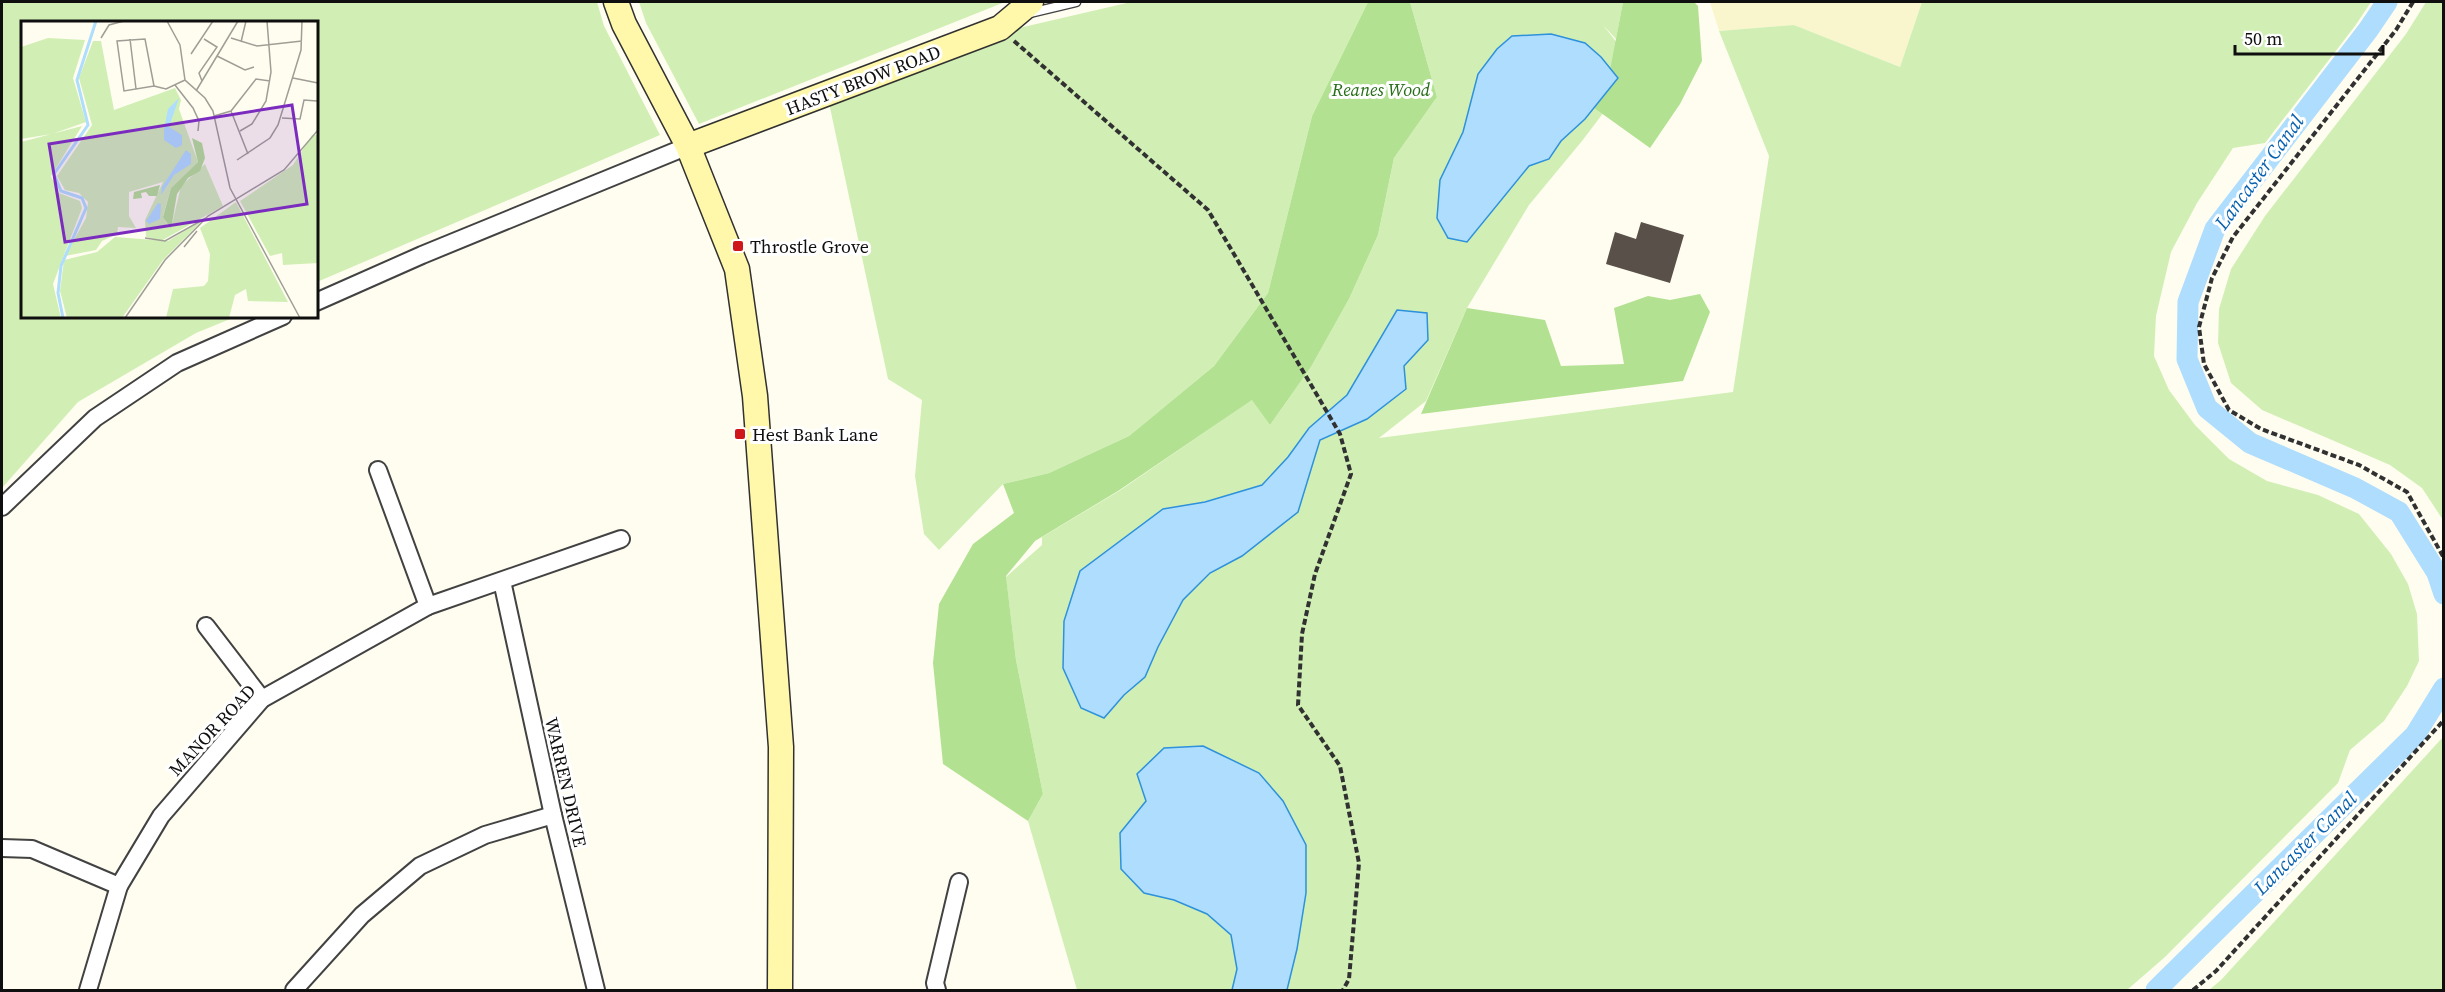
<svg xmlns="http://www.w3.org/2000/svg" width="2445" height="992" font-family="'Source Serif 4',serif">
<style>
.farmland{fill:#f9f6cd}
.green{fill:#d1efb5}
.forest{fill:#b3e192}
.water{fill:#afddfd;stroke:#2d91dc;stroke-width:1.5}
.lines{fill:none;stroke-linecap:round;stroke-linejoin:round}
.canal{stroke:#afddfd;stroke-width:21}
.building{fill:#59504a}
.lane-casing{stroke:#424242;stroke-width:11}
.street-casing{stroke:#424242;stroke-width:20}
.secondary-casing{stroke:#313131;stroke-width:27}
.path{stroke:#313131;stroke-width:4;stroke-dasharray:6 3;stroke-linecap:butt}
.lane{stroke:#fff;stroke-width:8}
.street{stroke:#fff;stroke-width:16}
.secondary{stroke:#fff8ab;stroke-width:24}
.poi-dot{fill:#cf161a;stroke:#fff;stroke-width:2}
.labels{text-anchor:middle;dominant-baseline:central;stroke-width:6;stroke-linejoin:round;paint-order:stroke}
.street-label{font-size:18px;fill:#0f0f0f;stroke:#fff}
.park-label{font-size:18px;font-style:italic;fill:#266e17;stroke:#fff}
.poi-label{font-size:18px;fill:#0f0f0f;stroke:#fff;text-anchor:start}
.water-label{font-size:20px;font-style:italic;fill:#0962af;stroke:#fff}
.inset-river{fill:none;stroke:#afddfd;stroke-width:3}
.inset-road{fill:none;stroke:#9f9e96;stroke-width:1.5}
.view{fill:#7b2cbf;fill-opacity:0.15;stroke:#7b2cbf;stroke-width:3}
.inset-edge{fill:none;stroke:#0f0f0f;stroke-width:3}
</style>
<rect width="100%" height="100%" fill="#fffdf0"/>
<path class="farmland" d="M1710 2H1922L1900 67 1794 25 1719 31Z"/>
<g class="green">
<path d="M2 2H597L604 26 660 135 317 282 316 22H22V316L235 317 196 333 78 402 2 488Z"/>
<path d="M639 2H1005L699 124 646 23Z"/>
<path d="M1131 2H1368L1312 116 1268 293 1214 366 1129 436 1049 473 1003 484 939 550 924 534 915 476 922 400 888 379 829 103 1019 28Z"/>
<path d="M1410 2H1623L1616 39 1603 25 1625 53 1623 87 1582 141 1529 205 1467 308 1426 401 1379 438 1733 392 1769 156 1719 31 1794 25 1900 67 1922 2H2371L2355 26 2265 143 2233 148 2197 203 2171 252 2156 316 2154 356 2169 390 2195 425 2229 459 2267 481 2318 495 2359 514 2391 554 2408 584 2417 614 2419 661 2407 686 2384 721 2350 750 2338 783 2165 957 2127 990H1077L1028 821 1043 794 1016 660 1006 577 1042 545V537L1119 491 1253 399 1270 425 1311 367 1349 299 1378 235 1394 158 1437 97Z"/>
<path d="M2426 2H2444L2443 520 2422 488 2390 465 2262 410 2231 383 2218 343 2219 309 2231 269 2265 216 2406 34Z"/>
<path d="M2443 737V990H2209L2221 980Z"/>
</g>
<g class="forest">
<path d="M1368 2H1410L1437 97 1394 158 1378 235 1349 299 1311 367 1270 425 1252 400 1118 491 1035 541 1006 576 1016 660 1043 794 1028 821 943 764 933 663 939 604 973 544 1014 513 1003 484 1049 473 1129 436 1214 366 1268 293 1312 116Z"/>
<path d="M1623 2H1694L1698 6 1702 61 1680 104 1650 148 1590 105 1610 70Z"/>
<path d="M1700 294 1710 312 1683 381 1421 414 1467 308 1545 320 1561 366 1624 364 1614 308 1648 296 1670 300Z"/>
</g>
<g class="water">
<path d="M1551 34 1585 43 1601 57 1618 78 1585 119 1561 141 1549 159 1529 166 1467 242 1448 238 1437 218 1440 180 1463 132 1478 74 1497 49 1512 36Z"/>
<path d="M1397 310 1427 313 1428 340 1404 366 1406 389 1367 419 1320 440 1298 512 1242 556 1210 573 1183 600 1158 647 1145 677 1124 695 1104 718 1081 708 1063 668 1064 621 1080 571 1163 509 1205 502 1262 485 1288 457 1309 428 1347 395Z"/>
<path d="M1203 746 1259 773 1283 801 1306 845V893L1297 949 1287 990H1232L1237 969 1231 935 1207 914 1174 900 1144 893 1121 869 1120 833 1146 801 1137 774 1164 748Z"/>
</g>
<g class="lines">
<g class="canal">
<path d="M2387 2 2368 30 2215 229 2188 302 2187 359 2207 408 2250 443 2355 488 2399 512 2437 573 2444 594"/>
<path d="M2156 990 2415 735 2444 688"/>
</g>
</g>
<path class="building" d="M1641 222 1684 235 1670 283 1606 264 1615 232 1636 239Z"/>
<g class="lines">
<g class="lane-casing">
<path id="lane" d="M1030 13 1076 2"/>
</g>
<g class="street-casing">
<g id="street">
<path d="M316 302 422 255 688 146"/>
<path d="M378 470 428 606"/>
<path d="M2 507 95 418 177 363 283 316"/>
<path d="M502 581 553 815 596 990"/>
<path d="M206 626 262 699"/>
<path d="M2 848 32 849 119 886"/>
<path d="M88 990 119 886 161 816 262 699 428 606 621 539"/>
<path d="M294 990 362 915 420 866 485 835 553 815"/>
<path d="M937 990 935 983 959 882"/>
</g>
</g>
<g class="secondary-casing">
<g id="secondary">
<path d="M616 2 624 24 688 146 737 269 755 396 781 747 780 990"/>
<path d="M688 146 1000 28 1031 2"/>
</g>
</g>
<g class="path">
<path d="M2413 2 2396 30 2233 237 2212 278 2199 327 2204 364 2229 410 2261 429 2359 465 2407 492 2444 558"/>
<path d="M1014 41 1208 210 1340 434 1351 474 1315 574 1302 634 1298 705 1340 766 1359 863 1349 979 1343 990"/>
<path d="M2193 990 2216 971 2444 720"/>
</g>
<use href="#lane" class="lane"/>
<use href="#street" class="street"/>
<use href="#secondary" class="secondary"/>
</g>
<g class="poi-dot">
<rect x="732" y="240" width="12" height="12" rx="3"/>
<rect x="734" y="428" width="12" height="12" rx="3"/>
</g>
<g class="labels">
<g class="street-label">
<text transform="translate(863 80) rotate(-21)">HASTY BROW ROAD</text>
<text transform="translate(212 730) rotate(-47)">MANOR ROAD</text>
<text transform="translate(566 782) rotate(77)">WARREN DRIVE</text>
</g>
<g class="park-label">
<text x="1381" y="89">Reanes Wood</text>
</g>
<g class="poi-label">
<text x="750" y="246">Throstle Grove</text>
<text x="752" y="434">Hest Bank Lane</text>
</g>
<g class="water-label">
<text transform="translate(2259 172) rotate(-54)">Lancaster Canal</text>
<text transform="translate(2305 843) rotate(-45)">Lancaster Canal</text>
</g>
</g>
<g transform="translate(21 21)">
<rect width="297" height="297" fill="#fffdf0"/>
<path d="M27 17 64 19 52 57 65 101 31 113 0 118V26ZM72 20H80L93 89 154 67 160 79 158 88 177 141 150 167 142 195 147 205 150 207 160 165 184 143 202 185 140 220 125 216 124 199 142 161 108 171V195L115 207 97 206 96 213 81 220 75 229 44 235 65 197 67 181 58 172 44 169 36 155 71 104 58 57ZM61 105 30 155 38 172 59 180 61 187 32 263 40 297H0V121ZM291 114H297V242L262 244 261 232 249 235 219 180 272 144ZM215 181 267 281 227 280 225 268 214 274 208 297H145L152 268 183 265 187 260 189 233 179 207ZM182 199 142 239 101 297H46L39 270 43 239 76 231 94 216 147 220Z" fill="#d1efb5"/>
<path d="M171 117 181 122 184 137 179 150 167 157 156 173 150 208 142 196 150 167 177 141ZM139 164 136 175H128L125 171 120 172 121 177 112 178 113 171Z" fill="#b3e192"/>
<path d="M158 77 148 106 161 114V124L155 127 143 119V109L147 88ZM165 129 170 133V143L153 154 140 174 141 166ZM137 182 140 183 139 198 128 203 125 200Z" fill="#afddfd"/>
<path class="inset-river" d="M42 297 37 272 40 245 65 187 61 177 40 170 33 153 67 104 56 59 75 0"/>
<path class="inset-road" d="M146 0 159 24 164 59 184 77 192 90 209 167 279 297M80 17 88 4 103 0M210 17 236 25 281 20M109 18 115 68M220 21 225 0M170 33 192 0M196 35 224 49 233 46M272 57 297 62M181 60 178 52 196 26 183 18M154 64 172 87 178 100 177 110M133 65 124 18 96 20 103 70 133 65 145 68 164 59M175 70 217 0M210 90 227 133M193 95 210 90 235 58 249 60M261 97 279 98 283 79 296 80M219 110 231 103 245 80 250 51 246 0M216 139 249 117 257 104 280 29 281 0M124 217 144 220 185 197M163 226 176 210M104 297 144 239 187 195 263 149 297 109"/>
<path class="view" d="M271 84 286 183 44 221 28 123Z"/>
<rect width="297" height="297" class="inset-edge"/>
</g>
<rect width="2445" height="992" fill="none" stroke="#0f0f0f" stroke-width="6"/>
<path d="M2235 45v9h148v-9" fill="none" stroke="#0f0f0f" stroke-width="3"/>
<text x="2244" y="45" font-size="18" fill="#0f0f0f" stroke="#ffffff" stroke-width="4.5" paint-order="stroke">50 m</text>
</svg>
